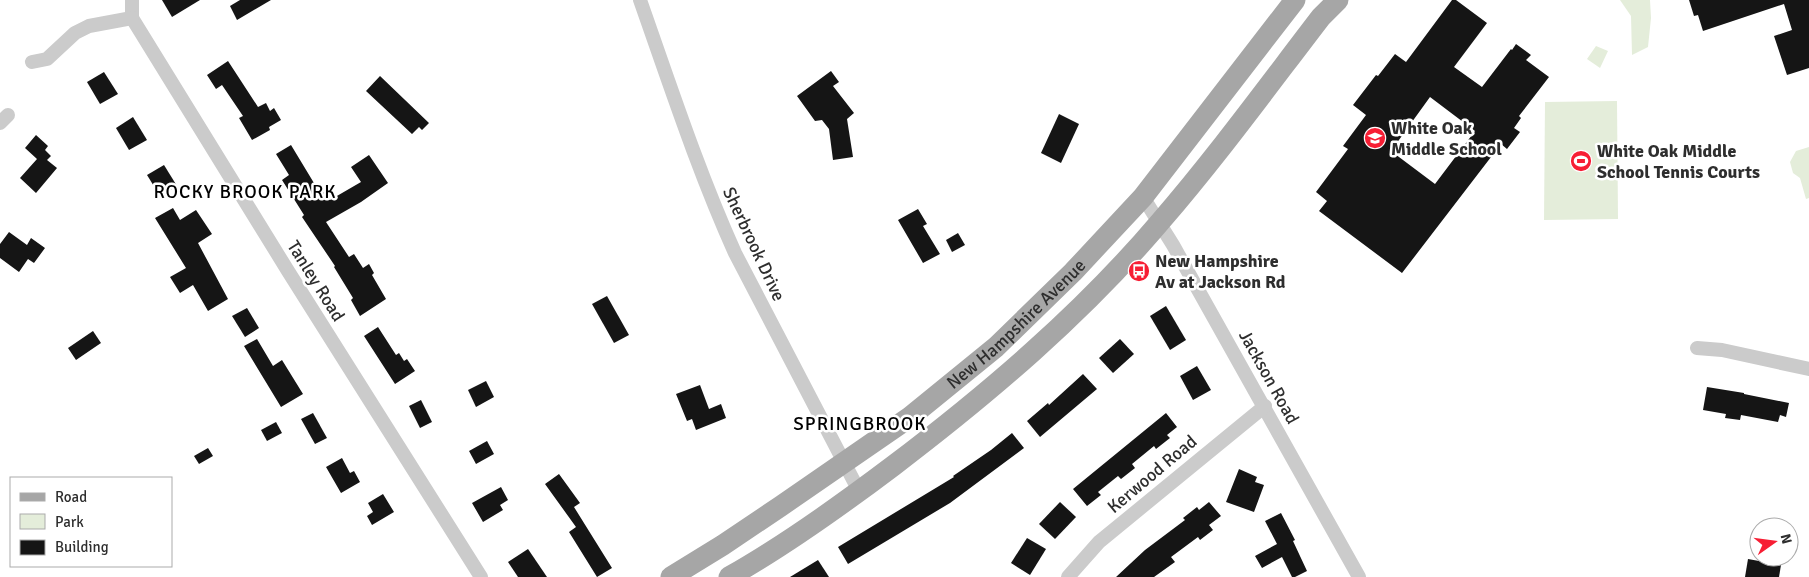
<svg xmlns="http://www.w3.org/2000/svg" width="1809" height="577" font-family="Signika,sans-serif">
<style>
.green{fill:#e4edda}
.building{fill:#151515;fill-rule:evenodd}
.lines{fill:none;stroke-linecap:round;stroke-linejoin:round}
.minor{stroke:#cbcbcb;stroke-width:14}
.primary{stroke:#a6a6a6;stroke-width:21}
.labels{text-anchor:middle;dominant-baseline:central;stroke-width:5;stroke-linejoin:round;paint-order:stroke}
.poi-label{font-size:18px;font-weight:bold;fill:#2e2e2e;stroke:#fff;text-anchor:start}
.street-label{font-size:18px;fill:#2e2e2e;stroke:#fff}
.neighbourhood-label{font-size:19px;letter-spacing:1px;fill:#000;stroke:#fff}
</style>
<rect width="100%" height="100%" fill="#fff"/>
<g class="green">
<path d="M1620 0H1650L1651 18 1648 47 1632 55 1631 16Z"/>
<path d="M1596 46 1608 51 1600 68 1587 59Z"/>
<path d="M1617 101 1618 219 1544 220 1545 102Z"/>
<path d="M1809 147V198L1806 199 1800 178 1793 173 1790 162 1796 151Z"/>
</g>
<g class="building">
<path d="M162 0H200L172 17Z"/>
<path d="M240 0H271L237 20 230 6Z"/>
<path d="M1452 0H1456L1487 23 1454 67 1482 87 1511 49 1512 50 1516 44 1531 55 1526 60 1549 77 1519 116 1521 118 1514 128 1520 132 1507 149 1501 144 1402 273 1319 211 1327 201 1316 192 1348 149 1343 146 1366 115 1353 105 1376 75 1378 76 1395 54 1406 62ZM1430 97 1475 131 1435 184 1391 151Z"/>
<path d="M1689 0H1809V68L1787 75 1774 36 1792 30 1784 4 1703 31 1698 15 1694 16Z"/>
<path d="M228 61 258 107 266 103 270 111 274 108 281 120 269 127 270 130 252 140 239 118 243 116 222 85 216 89 207 75Z"/>
<path d="M831 71 839 82 833 86 854 113 847 119 853 157 833 160 829 129 822 120 815 121 797 96Z"/>
<path d="M104 72 118 94 100 104 87 82Z"/>
<path d="M380 76 429 123 422 130 419 127 412 134 366 91Z"/>
<path d="M1059 114 1079 124 1061 163 1041 153Z"/>
<path d="M133 117 147 140 129 150 116 128Z"/>
<path d="M36 135 48 146 45 150 51 156 47 160 57 168 36 193 20 178 37 159 25 148Z"/>
<path d="M291 145 320 193 325 190 330 200 361 182 351 167 369 155 388 183 361 202 326 222 349 257 354 254 363 268 369 264 374 273 372 275 386 299 360 316 351 300 353 298 334 267 335 266 302 217 304 215 282 180 289 175 276 154Z"/>
<path d="M164 165 177 186 160 196 147 175Z"/>
<path d="M173 208 180 220 196 210 212 234 198 243 228 299 208 311 193 285 180 293 170 277 186 268 155 218Z"/>
<path d="M918 209 927 224 923 226 940 254 923 263 898 220Z"/>
<path d="M9 232 27 245 31 238 45 248 34 263 28 259 19 272 0 258V244Z"/>
<path d="M958 233 965 245 952 252 946 240Z"/>
<path d="M607 296 629 335 614 343 592 304Z"/>
<path d="M1166 306 1186 340 1170 350 1150 316Z"/>
<path d="M247 308 259 328 245 337 232 316Z"/>
<path d="M378 327 396 355 399 353 404 361 407 359 415 371 395 384 364 336Z"/>
<path d="M93 331 101 343 76 360 68 348Z"/>
<path d="M257 339 273 366 282 360 303 394 281 407 244 346Z"/>
<path d="M1120 339 1134 354 1113 373 1099 358Z"/>
<path d="M1197 366 1211 390 1193 400 1180 376Z"/>
<path d="M1083 374 1097 389 1040 437 1027 421 1048 403 1049 405Z"/>
<path d="M486 381 494 397 476 407 468 390Z"/>
<path d="M700 385 709 409 721 404 726 418 696 430 692 419 687 421 676 394Z"/>
<path d="M1707 387 1744 393V394L1789 403 1786 417 1780 415 1778 422 1741 415 1740 420 1725 418 1726 414 1703 410Z"/>
<path d="M421 400 432 422 420 428 409 406Z"/>
<path d="M313 413 327 438 315 444 301 419Z"/>
<path d="M1166 413 1177 427 1167 435 1170 438 1156 449 1154 446 1132 464 1135 468 1121 479 1118 476 1098 492 1101 495 1087 506 1073 489Z"/>
<path d="M276 422 282 433 267 441 261 430Z"/>
<path d="M1012 433 1024 448 950 503 848 564 838 547 954 477 953 476 991 450Z"/>
<path d="M487 441 494 454 476 464 469 451Z"/>
<path d="M208 448 213 456 199 464 194 456Z"/>
<path d="M342 458 350 473 354 471 360 482 341 493 326 467Z"/>
<path d="M1239 469 1257 477 1255 482 1264 485 1254 512 1226 502Z"/>
<path d="M559 474 580 503 574 507 612 568 597 577 569 532 576 527 545 484Z"/>
<path d="M501 487 508 500 500 505 503 510 483 522 472 503Z"/>
<path d="M383 494 394 512 372 525 367 516 373 512 368 503Z"/>
<path d="M1060 502 1076 517 1055 539 1039 524Z"/>
<path d="M1209 502 1221 516 1209 525 1213 530 1200 540 1198 537 1171 557 1175 562 1154 577H1116L1145 550 1185 520 1183 518 1197 507 1199 510Z"/>
<path d="M1281 513 1295 540 1293 541 1307 571 1295 577H1292L1282 557 1262 568 1255 556 1277 544 1265 521Z"/>
<path d="M1027 538 1046 549 1030 575 1011 563Z"/>
<path d="M528 549 547 577H518L508 562Z"/>
<path d="M1748 559 1781 565 1779 577H1745Z"/>
<path d="M818 560 829 577H790Z"/>
</g>
<g class="lines">
<g class="minor">
<path d="M132 0V18L288 271 481 577"/>
<path d="M640 0C670 85 698 171 735 253L859 491"/>
<path d="M32 62 47 59 75 33 89 26 132 18"/>
<path d="M0 123 8 115"/>
<path d="M1143 197 1173 245 1359 577"/>
<path d="M1697 348 1722 350 1809 369"/>
<path d="M1068 577 1099 542 1265 406"/>
</g>
<g class="primary">
<path id="s1" d="M671 577 723 545 781 506 910 417 996 347 1073 272 1143 197 1295 0"/>
<path d="M729 577C786 545 840 506 893 466 989 393 1082 314 1160 222 1217 156 1268 86 1321 17L1338 0"/>
</g>
</g>
<defs>
<g id="school-disc" transform="scale(1.125)"><circle r="9.5" fill="#f71e34" stroke="#fff"/><path d="M0-5L7-2L0 1L-7-2ZM-4 1L0 2.5L4 1V4Q0 6-4 4Z" fill="#fff"/></g>
<g id="stadium-disc" transform="scale(1.125)"><circle r="9.5" fill="#f71e34" stroke="#fff"/><path d="M0-5a6.5 5 0 1 0 0 10a6.5 5 0 1 0 0-10ZM-3.5-1.8h7v3.6h-7Z" fill="#fff"/></g>
<g id="bus-disc" transform="scale(1.125)"><circle r="9.5" fill="#f71e34" stroke="#fff"/><path d="M-5-6H5V4H4V6H2V4H-2V6H-4V4H-5ZM-3.5-4V0h7V-4ZM-3.5 1.2v1.5H-2V1.2ZM2 1.2v1.5H3.5V1.2Z" fill="#fff"/></g>
</defs>
<g fill-rule="evenodd">
<use href="#school-disc" x="1375" y="138"/>
<use href="#stadium-disc" x="1581" y="161"/>
<use href="#bus-disc" x="1139" y="271"/>
</g>
<g class="labels">
<g class="poi-label">
<text x="1391" y="128">White Oak<tspan x="1391" dy="21">Middle School</tspan></text>
<text x="1597" y="151">White Oak Middle<tspan x="1597" dy="21">School Tennis Courts</tspan></text>
<text x="1155" y="261">New Hampshire<tspan x="1155" dy="21">Av at Jackson Rd</tspan></text>
</g>
<g class="street-label">
<text transform="translate(754 244) rotate(65)">Sherbrook Drive</text>
<text transform="translate(316 281) rotate(58)">Tanley Road</text>
<text stroke="none"><textPath href="#s1" startOffset="429">New Hampshire Avenue</textPath></text>
<text transform="translate(1269 377) rotate(61)">Jackson Road</text>
<text transform="translate(1152 474) rotate(-40)">Kerwood Road</text>
</g>
<g class="neighbourhood-label">
<text x="245" y="192">ROCKY BROOK PARK</text>
<text x="860" y="424">SPRINGBROOK</text>
</g>
</g>
<rect x="10" y="477" width="162" height="90" fill="#ffffff" stroke="#ababab"/>
<rect x="20" y="493" width="25" height="8" fill="#a6a6a6" stroke="#ababab"/>
<text x="55" y="502" font-size="15" fill="#2e2e2e">Road</text>
<rect x="20" y="514" width="25" height="15" fill="#e4edda" stroke="#ababab"/>
<text x="55" y="527" font-size="15" fill="#2e2e2e">Park</text>
<rect x="20" y="540" width="25" height="15" fill="#151515" stroke="#ababab"/>
<text x="55" y="552" font-size="15" fill="#2e2e2e">Building</text>
<g transform="translate(1774 542) rotate(76)"><circle r="24" fill="#ffffff" stroke="#ababab"/>
<path d="M0-4L9 19L0 12L-9 19Z" fill="#f71e34"/>
<text y="-8" font-size="14" font-weight="bold" text-anchor="middle" fill="#2e2e2e">N</text>
</g>
</svg>
